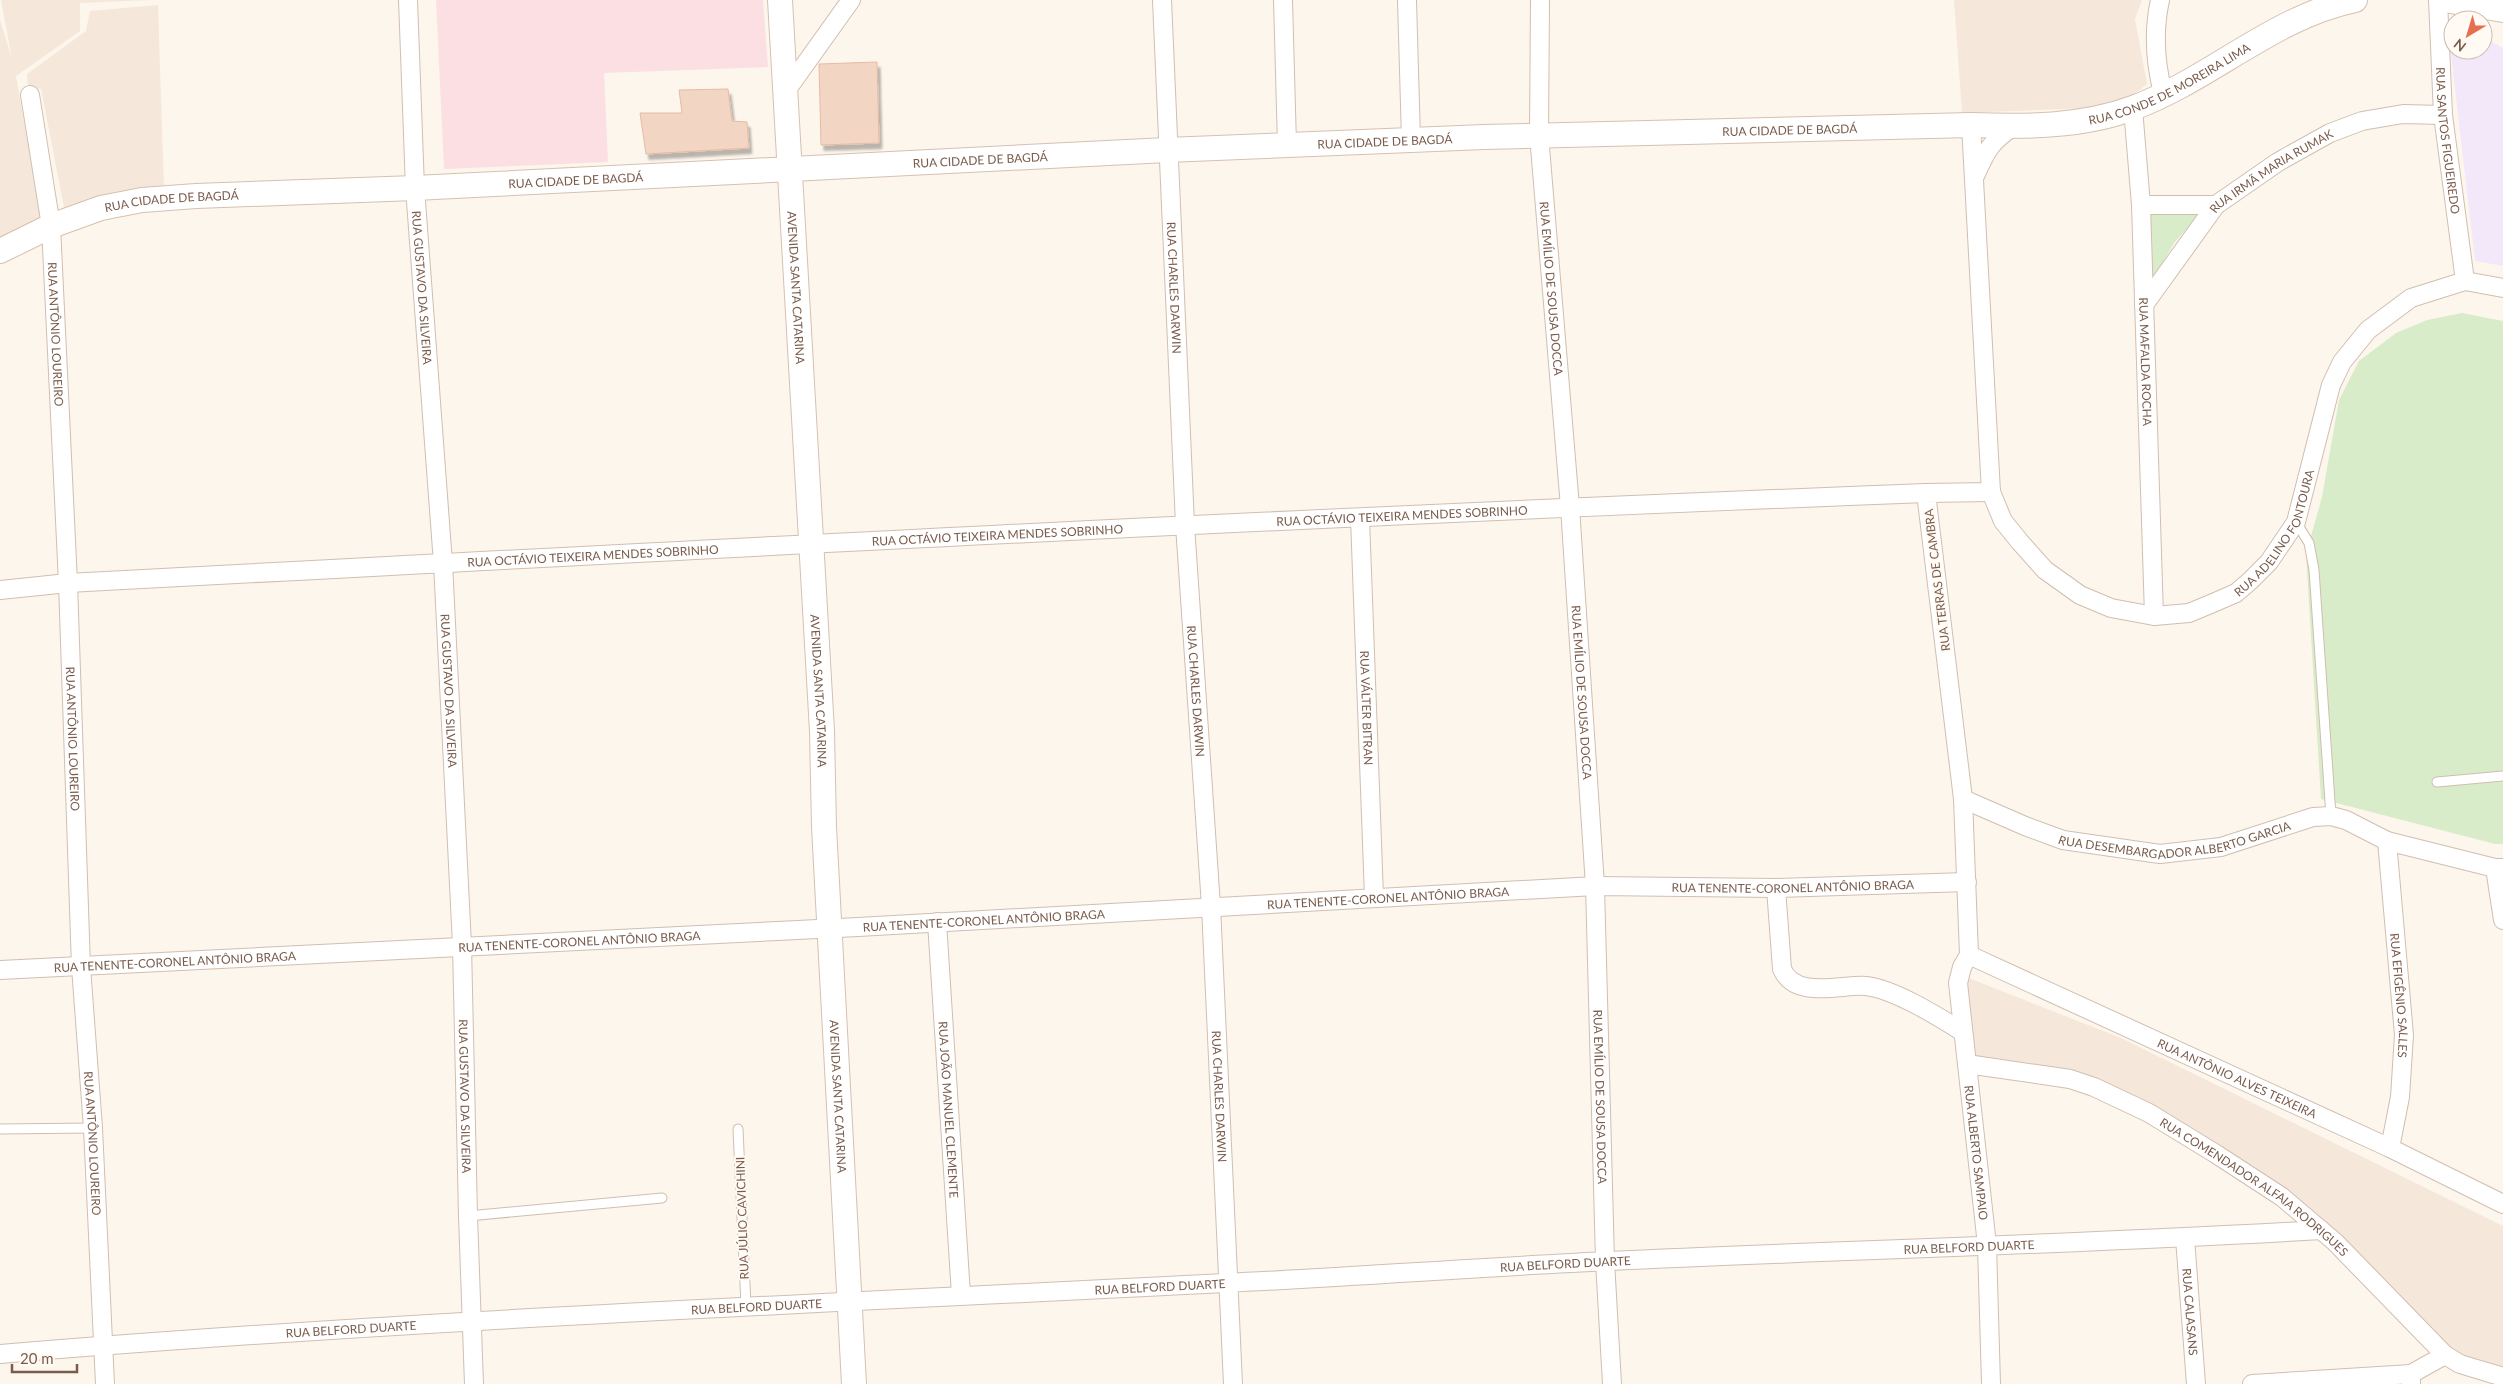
<svg xmlns="http://www.w3.org/2000/svg" width="2503" height="1384" font-family="Lato,sans-serif">
<style>
.residential{fill:#f5e8da}
.education{fill:#f3e8fa}
.medical{fill:#fbdfe3}
.green{fill:#d8ecc9}
.building{fill:#f3d5c3;stroke:#e6bba3;filter:url(#shadow)}
.lines{fill:none;stroke-linecap:round;stroke-linejoin:round}
.lane-casing{stroke:#d1beb0;stroke-width:11}
.street-casing{stroke:#d1beb0;stroke-width:20}
.secondary-casing{stroke:#d6c0b0;stroke-width:26}
.lane{stroke:#fff;stroke-width:9}
.street{stroke:#fff;stroke-width:18}
.secondary{stroke:#fff;stroke-width:24}
.labels{text-anchor:middle;dominant-baseline:central;stroke-width:4;stroke-linejoin:round;paint-order:stroke}
.street-label{font-size:12px;fill:#7a5c4d;stroke:#fffaf3}
</style>
<defs>
<filter id="shadow"><feDropShadow dx="3" dy="5.5" stdDeviation="1" flood-color="#0004"/></filter>
</defs>
<rect width="100%" height="100%" fill="#fdf6ec"/>
<g class="residential">
<path d="M1 0H151L80 3V31L16 76 42 224 0 243V20L12 59Z"/>
<path d="M1954 0H2142L2135 19 2147 84 2118 107 1962 113Z"/>
<path d="M158 5 164 189 65 212 41 89 28 86 27 74 86 31 90 11Z"/>
<path d="M1966 977 2121 1038 2503 1226V1373L2458 1360 2311 1218 2208 1138 2081 1075 1988 1062 1971 1053Z"/>
</g>
<path class="education" d="M2449 37H2453V50H2483V37L2503 48V266L2475 261Z"/>
<path class="medical" d="M436 0H763L768 67 604 73 608 162 444 169Z"/>
<g class="green">
<path d="M2205 208 2174 243 2150 285 2145 213Z"/>
<path d="M2462 313 2503 321V844H2495L2321 799 2306 554 2322 497 2339 400 2359 361 2396 333 2427 320Z"/>
</g>
<g class="building">
<path d="M877 62 879 143 821 145 819 64Z"/>
<path d="M728 89 732 121 747 122 749 148 646 154 640 113H682L679 90Z"/>
</g>
<g class="lines">
<g class="lane-casing">
<g id="lane">
<path d="M2296 522 2309 543 2314 570 2331 816"/>
<path d="M2437 782 2503 776"/>
<path d="M0 1129 93 1128"/>
<path d="M738 1129 746 1306"/>
<path d="M468 1216 662 1198"/>
</g>
</g>
<g class="street-casing">
<g id="street">
<path id="s1" d="M408 0 415 188 443 563 462 945 468 1216 474 1384"/>
<path id="s2" d="M1162 0 1185 525 1211 906 1233 1384"/>
<path d="M1283 0 1287 145"/>
<path d="M1407 0 1411 140"/>
<path id="s3" d="M1540 0 1539 135 1570 507 1595 886 1605 1261 1612 1384"/>
<path d="M2160 0C2153 32 2155 62 2163 93"/>
<path id="s4" d="M2438 0 2443 115 2465 281"/>
<path d="M786 91 851 0"/>
<path id="s5" d="M30 95 51 226 68 583 81 967 93 1128 105 1384"/>
<path id="s6" d="M2133 108 2141 205 2154 616"/>
<path d="M1975 176C1986 151 1991 141 2013 127"/>
<path d="M2141 205H2216"/>
<path id="s7" d="M2144 305 2216 205 2278 162 2330 133 2362 121 2403 114 2443 115"/>
<path id="s8" d="M1991 492 2003 521 2020 542 2045 570 2080 595 2111 608 2154 616 2189 613 2213 603 2236 593 2250 581 2269 562 2296 522 2331 385 2342 362 2368 330 2411 298 2465 281 2503 288"/>
<path id="s9" d="M1360 518 1374 897"/>
<path id="s10" d="M0 590 68 583C687 550 1306 517 1926 493"/>
<path id="s11" d="M1963 799 2025 826 2063 840 2160 854 2221 847 2313 817 2331 816 2346 820 2387 841 2495 868H2503"/>
<path id="s12" d="M2387 841 2404 1035 2400 1097 2390 1148"/>
<path d="M2495 868 2503 920"/>
<path d="M1776 888 1782 969C1795 1000 1842 984 1866 986 1894 989 1939 1017 1963 1032"/>
<path id="s13" d="M937 922 961 1295"/>
<path d="M1969 955 1963 799 1926 493 1991 492 1971 125"/>
<path id="s14" d="M1969 955 2390 1148 2503 1204"/>
<path id="s15" d="M1969 955 1962 967 1958 983 1987 1245 1991 1384"/>
<path id="s16" d="M0 970 858 927 1595 886 1776 888 1967 882"/>
<path id="s17" d="M1967 1064 2070 1079 2094 1087 2149 1113 2216 1154 2282 1197 2335 1242 2445 1355 2460 1364 2503 1377"/>
<path id="s18" d="M2185 1238 2196 1384"/>
<path id="s19" d="M0 1354C408 1320 816 1304 1225 1283 1353 1277 1481 1267 1609 1261 1847 1250 2084 1244 2321 1230"/>
<path d="M2252 1384 2411 1374"/>
<path d="M2411 1384V1374L2445 1355"/>
</g>
</g>
<g class="secondary-casing">
<g id="secondary">
<path id="s20" d="M780 0 822 731 824 827 854 1384"/>
<path d="M2445 0 2503 10"/>
<path id="s21" d="M0 251 51 226 101 208 142 200 196 196 415 188 1167 150 1484 137 1971 125C2024 127 2082 127 2133 108 2211 79 2273 17 2355 0"/>
</g>
</g>
<use href="#lane" class="lane"/>
<use href="#street" class="street"/>
<use href="#secondary" class="secondary"/>
</g>
<g class="labels">
<g class="street-label">
<text stroke="none"><textPath href="#s21" startOffset="2189">RUA CONDE DE MOREIRA LIMA</textPath></text>
<text stroke="none"><textPath href="#s21" startOffset="1801">RUA CIDADE DE BAGDÁ</textPath></text>
<text stroke="none"><textPath href="#s21" startOffset="1396">RUA CIDADE DE BAGDÁ</textPath></text>
<text stroke="none"><textPath href="#s4" startOffset="141">RUA SANTOS FIGUEIREDO</textPath></text>
<text stroke="none"><textPath href="#s21" startOffset="991">RUA CIDADE DE BAGDÁ</textPath></text>
<text stroke="none"><textPath href="#s7" startOffset="188">RUA IRMÃ MARIA RUMAK</textPath></text>
<text stroke="none"><textPath href="#s21" startOffset="586">RUA CIDADE DE BAGDÁ</textPath></text>
<text stroke="none"><textPath href="#s21" startOffset="181">RUA CIDADE DE BAGDÁ</textPath></text>
<text stroke="none"><textPath href="#s1" startOffset="288">RUA GUSTAVO DA SILVEIRA</textPath></text>
<text stroke="none"><textPath href="#s20" startOffset="288">AVENIDA SANTA CATARINA</textPath></text>
<text stroke="none"><textPath href="#s2" startOffset="288">RUA CHARLES DARWIN</textPath></text>
<text stroke="none"><textPath href="#s3" startOffset="289">RUA EMÍLIO DE SOUSA DOCCA</textPath></text>
<text stroke="none"><textPath href="#s5" startOffset="241">RUA ANTÔNIO LOUREIRO</textPath></text>
<text stroke="none"><textPath href="#s6" startOffset="254">RUA MAFALDA ROCHA</textPath></text>
<text stroke="none"><textPath href="#s10" startOffset="1404">RUA OCTÁVIO TEIXEIRA MENDES SOBRINHO</textPath></text>
<text stroke="none"><textPath href="#s8" startOffset="376">RUA ADELINO FONTOURA</textPath></text>
<text stroke="none"><textPath href="#s10" startOffset="999">RUA OCTÁVIO TEIXEIRA MENDES SOBRINHO</textPath></text>
<text stroke="none"><textPath href="#s10" startOffset="594">RUA OCTÁVIO TEIXEIRA MENDES SOBRINHO</textPath></text>
<text transform="translate(1937 580) rotate(-97)">RUA TERRAS DE CAMBRA</text>
<text stroke="none"><textPath href="#s1" startOffset="692">RUA GUSTAVO DA SILVEIRA</textPath></text>
<text stroke="none"><textPath href="#s20" startOffset="692">AVENIDA SANTA CATARINA</textPath></text>
<text stroke="none"><textPath href="#s2" startOffset="692">RUA CHARLES DARWIN</textPath></text>
<text stroke="none"><textPath href="#s3" startOffset="694">RUA EMÍLIO DE SOUSA DOCCA</textPath></text>
<text stroke="none"><textPath href="#s9" startOffset="190">RUA VÁLTER BITRAN</textPath></text>
<text stroke="none"><textPath href="#s5" startOffset="646">RUA ANTÔNIO LOUREIRO</textPath></text>
<text stroke="none"><textPath href="#s11" startOffset="222">RUA DESEMBARGADOR ALBERTO GARCIA</textPath></text>
<text stroke="none"><textPath href="#s16" startOffset="1795">RUA TENENTE-CORONEL ANTÔNIO BRAGA</textPath></text>
<text stroke="none"><textPath href="#s16" startOffset="1390">RUA TENENTE-CORONEL ANTÔNIO BRAGA</textPath></text>
<text stroke="none"><textPath href="#s16" startOffset="985">RUA TENENTE-CORONEL ANTÔNIO BRAGA</textPath></text>
<text stroke="none"><textPath href="#s16" startOffset="580">RUA TENENTE-CORONEL ANTÔNIO BRAGA</textPath></text>
<text stroke="none"><textPath href="#s16" startOffset="175">RUA TENENTE-CORONEL ANTÔNIO BRAGA</textPath></text>
<text stroke="none"><textPath href="#s12" startOffset="155">RUA EFIGÊNIO SALLES</textPath></text>
<text stroke="none"><textPath href="#s14" startOffset="295">RUA ANTÔNIO ALVES TEIXEIRA</textPath></text>
<text stroke="none"><textPath href="#s1" startOffset="1098">RUA GUSTAVO DA SILVEIRA</textPath></text>
<text stroke="none"><textPath href="#s20" startOffset="1098">AVENIDA SANTA CATARINA</textPath></text>
<text stroke="none"><textPath href="#s2" startOffset="1098">RUA CHARLES DARWIN</textPath></text>
<text stroke="none"><textPath href="#s3" startOffset="1099">RUA EMÍLIO DE SOUSA DOCCA</textPath></text>
<text stroke="none"><textPath href="#s13" startOffset="188">RUA JOÃO MANUEL CLEMENTE</textPath></text>
<text stroke="none"><textPath href="#s5" startOffset="1051">RUA ANTÔNIO LOUREIRO</textPath></text>
<text stroke="none"><textPath href="#s15" startOffset="201">RUA ALBERTO SAMPAIO</textPath></text>
<text stroke="none"><textPath href="#s17" startOffset="319">RUA COMENDADOR ALFAIA RODRIGUES</textPath></text>
<text transform="translate(742 1218) rotate(-92)">RUA JÚLIO CAVICHINI</text>
<text stroke="none"><textPath href="#s19" startOffset="1972">RUA BELFORD DUARTE</textPath></text>
<text stroke="none"><textPath href="#s19" startOffset="1568">RUA BELFORD DUARTE</textPath></text>
<text stroke="none"><textPath href="#s19" startOffset="1162">RUA BELFORD DUARTE</textPath></text>
<text stroke="none"><textPath href="#s19" startOffset="758">RUA BELFORD DUARTE</textPath></text>
<text stroke="none"><textPath href="#s18" startOffset="74">RUA CALASANS</textPath></text>
<text stroke="none"><textPath href="#s19" startOffset="352">RUA BELFORD DUARTE</textPath></text>
</g>
</g>
<g transform="translate(2468 35) rotate(218)"><circle r="24" fill="#fffaf3" stroke="#cabbb1"/>
<path d="M0-4L9 19L0 12L-9 19Z" fill="#e76f51"/>
<text y="-8" font-size="14" font-weight="bold" text-anchor="middle" fill="#7a5c4d">N</text>
</g>
<path d="M12 1364v8h65v-8" fill="none" stroke="#7a5c4d" stroke-width="2.5"/>
<text x="20" y="1364" font-size="15" fill="#7a5c4d" stroke="#fffaf3" stroke-width="4" paint-order="stroke">20 m</text>
</svg>
